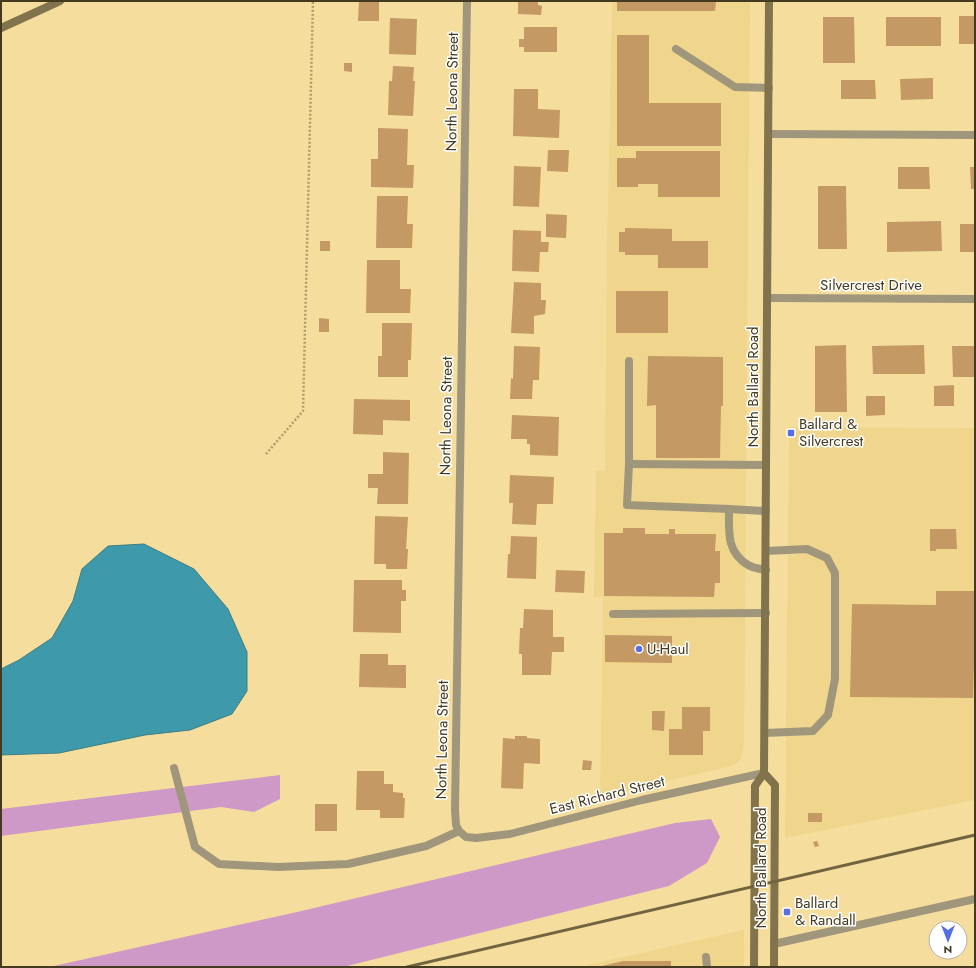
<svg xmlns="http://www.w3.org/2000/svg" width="976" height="968" font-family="Jost,sans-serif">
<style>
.built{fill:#efd68c}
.green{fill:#ce99c7}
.water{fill:#3e9aaa;stroke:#407d80}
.building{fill:#c49964}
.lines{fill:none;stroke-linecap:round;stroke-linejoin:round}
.path{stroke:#ae9d6b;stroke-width:2.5;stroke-dasharray:2 2;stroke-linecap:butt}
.service{stroke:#a0967c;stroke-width:8}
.minor{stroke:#a0967c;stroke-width:8}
.secondary{stroke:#81734b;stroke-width:8}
.rail{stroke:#71643f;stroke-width:3}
.poi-dot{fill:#576fe5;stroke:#fff;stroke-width:1.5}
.labels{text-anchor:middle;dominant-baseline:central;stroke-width:3;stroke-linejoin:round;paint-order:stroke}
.street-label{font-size:15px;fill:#433a1f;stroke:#fff}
.poi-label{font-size:15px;fill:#433a1f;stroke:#fff;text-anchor:start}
</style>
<rect width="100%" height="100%" fill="#f5de9d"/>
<g class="built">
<path d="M612 1H750L744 744 741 759 736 764 727 767 600 797 603 597H594L596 471 605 470 607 253Z"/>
<path d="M789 427 975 428V800L785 838Z"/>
<path d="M744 930V967H579Z"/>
</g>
<g class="green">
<path d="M280 775V799L254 812 221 807 1 836V809Z"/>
<path d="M711 819 720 837 707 863 669 886 343 967H49L297 912 675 823Z"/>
</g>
<path class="water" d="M144 544 194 569 228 609 247 652V691L232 714 190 730 145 735 59 753 1 755V669L19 660 52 638 73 601 82 569 108 546Z"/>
<g class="building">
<path d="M359 1H379V21H358Z"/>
<path d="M518 1H538V5L542 6 541 15 518 14Z"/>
<path d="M617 1H716L715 11H617Z"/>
<rect x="959" y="16" width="16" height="28"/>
<path d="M823 17H854L855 63H823Z"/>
<rect x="886" y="17" width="55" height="29"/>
<path d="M390 18 417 19 416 55 389 54Z"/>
<path d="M524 27H557V52H524V47H519V39H524Z"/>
<path d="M617 35H649V103H721V146H617Z"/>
<path d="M344 63H352V72L344 71Z"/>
<path d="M393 66 414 67 413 81H415L413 116 388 115 389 81H392Z"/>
<path d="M933 78V99L901 100 900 79Z"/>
<path d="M841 80H875L876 99H841Z"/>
<path d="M514 89H538V109L560 110 559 138 513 136Z"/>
<path d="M378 128 408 129 407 165H414L413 188 371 187V159H378Z"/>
<path d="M548 150H569L568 172 547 171Z"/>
<path d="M636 151H720V197H658V184H638V187H617V158H636Z"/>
<path d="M514 166 541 167 539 207 513 206Z"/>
<path d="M898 167H929L930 189H898Z"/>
<path d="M970 167H975V189H971Z"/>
<path d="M818 186H846L847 249H818Z"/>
<path d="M377 196H408L407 224H413L412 248H376Z"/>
<path d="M546 214 567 215 566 238 546 237Z"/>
<path d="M941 221 942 251 887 252V222Z"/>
<rect x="960" y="224" width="15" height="28"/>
<path d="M625 228 672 229V241H708V268H658V255H625V252H619V232H625Z"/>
<path d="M513 230 541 231V242H549L548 252H540L539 272 512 271Z"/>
<rect x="320" y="241" width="10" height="10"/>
<path d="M367 260H400V289H411L410 313H366Z"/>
<path d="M514 282 541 283V300H546L545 314 534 316V334L511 333Z"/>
<rect x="616" y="291" width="52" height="42"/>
<path d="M319 318 329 319V332H319Z"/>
<path d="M382 323H412L411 360H408V377H378V356H382Z"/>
<path d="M846 345 847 412H815V346Z"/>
<path d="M924 345 925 374H873L872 346Z"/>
<path d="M514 346 540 347 539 380H533L532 399H510L511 378 513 379Z"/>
<path d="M952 346H975V377H953Z"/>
<path d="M648 356 723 357V406H721L720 458H656V405L647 406Z"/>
<path d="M954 385V406H934V386Z"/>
<path d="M866 396H885V415L866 416Z"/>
<path d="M354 399 410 400V421L383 420V435L353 434Z"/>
<path d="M512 415 559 417 558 456 530 455V444H527V439H511Z"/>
<path d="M383 452 409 453 408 504H377L378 488H368V474H383Z"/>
<path d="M510 475 554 477 553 504H537L536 525 512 524 513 503H509Z"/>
<path d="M375 516 408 517 406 549H408L407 569H386V564H374Z"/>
<path d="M623 528H645V534H669V529H675V534H716L715 551H720V583H715L714 597 604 596V533H623Z"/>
<path d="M930 529H956L957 549H936V551H930Z"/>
<path d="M511 536 537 537 536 579 507 578 508 554H510Z"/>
<path d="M556 570 585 571 584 593 555 592Z"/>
<path d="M354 580H402V590H406V601H401V633L353 632Z"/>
<path d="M936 591H974V648H975V662H974L973 698 850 697 852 604 936 605Z"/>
<path d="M524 609 553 610V637H564V652H552L551 675H522V654H519L520 628H523Z"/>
<path d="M605 635 672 636V663L605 662Z"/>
<path d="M360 654H388V665H406V688L359 687Z"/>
<path d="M682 707H710V731H703V755H669V729H682Z"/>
<path d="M652 711H665L664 731 652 730Z"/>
<path d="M515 736H527V738L540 739V764L524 763 523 789 501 788 503 738 515 739Z"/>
<path d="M583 760 592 761 591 770H582Z"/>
<path d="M357 771H384V784H393V792L403 793V798H405L404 818H380V810H356Z"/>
<rect x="315" y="804" width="22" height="27"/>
<rect x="808" y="813" width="14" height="9"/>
<path d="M817 841 819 846 815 847 813 842Z"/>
<path d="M623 961H671V967H598Z"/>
</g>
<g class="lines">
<path class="path" d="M266 454 303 411 313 1"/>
<g class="service">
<path d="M676 49 735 87 769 88"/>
<path d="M769 134 975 135"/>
<path d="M629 361V464L627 505 729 509"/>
<path d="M629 464 766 465"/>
<path d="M766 570C760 569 753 568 748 565 726 552 729 531 729 509L766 511"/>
<path d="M613 614 766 613"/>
<path d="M765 733 813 731 828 715 835 679V573L827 558 807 549 766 551"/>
<path d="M174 768 195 847 219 864 278 867 348 864 426 846 459 831"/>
<path d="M706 957 707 967"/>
</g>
<g class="minor">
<path d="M467 1 455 810 456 825 459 831 466 837 476 838 510 834 642 800 764 773"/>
<path d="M768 298 975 299"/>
<path d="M774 944 975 899"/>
</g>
<g class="secondary">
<path d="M1 28 60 1"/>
<path d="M764 773 775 785 774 967"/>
<path d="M754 967 755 786 764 773 769 1"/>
</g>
<path class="rail" d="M407 967 975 835"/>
</g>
<g class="poi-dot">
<rect x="787" y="429" width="8" height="8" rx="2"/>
<circle cx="639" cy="649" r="4"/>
<rect x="783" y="908" width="8" height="8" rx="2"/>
</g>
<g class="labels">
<g class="street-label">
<text transform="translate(452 92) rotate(-89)">North Leona Street</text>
<text x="871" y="285">Silvercrest Drive</text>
<text transform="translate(753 387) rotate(-90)">North Ballard Road</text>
<text transform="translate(446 416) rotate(-89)">North Leona Street</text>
<text transform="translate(442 740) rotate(-89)">North Leona Street</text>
<text transform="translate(607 795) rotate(-14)">East Richard Street</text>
<text transform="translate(761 868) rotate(-90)">North Ballard Road</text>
</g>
<g class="poi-label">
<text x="799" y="424">Ballard &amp;<tspan x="799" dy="17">Silvercrest</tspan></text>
<text x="647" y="649">U-Haul</text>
<text x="795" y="903">Ballard<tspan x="795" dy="17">&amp; Randall</tspan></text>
</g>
</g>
<rect width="976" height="968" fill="none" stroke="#433a1f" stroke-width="4"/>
<g transform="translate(948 940) rotate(180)"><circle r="19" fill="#ffffff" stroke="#b4b0a5"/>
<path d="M0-3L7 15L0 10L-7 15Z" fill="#576fe5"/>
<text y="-6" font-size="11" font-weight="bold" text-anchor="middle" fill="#433a1f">N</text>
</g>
</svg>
